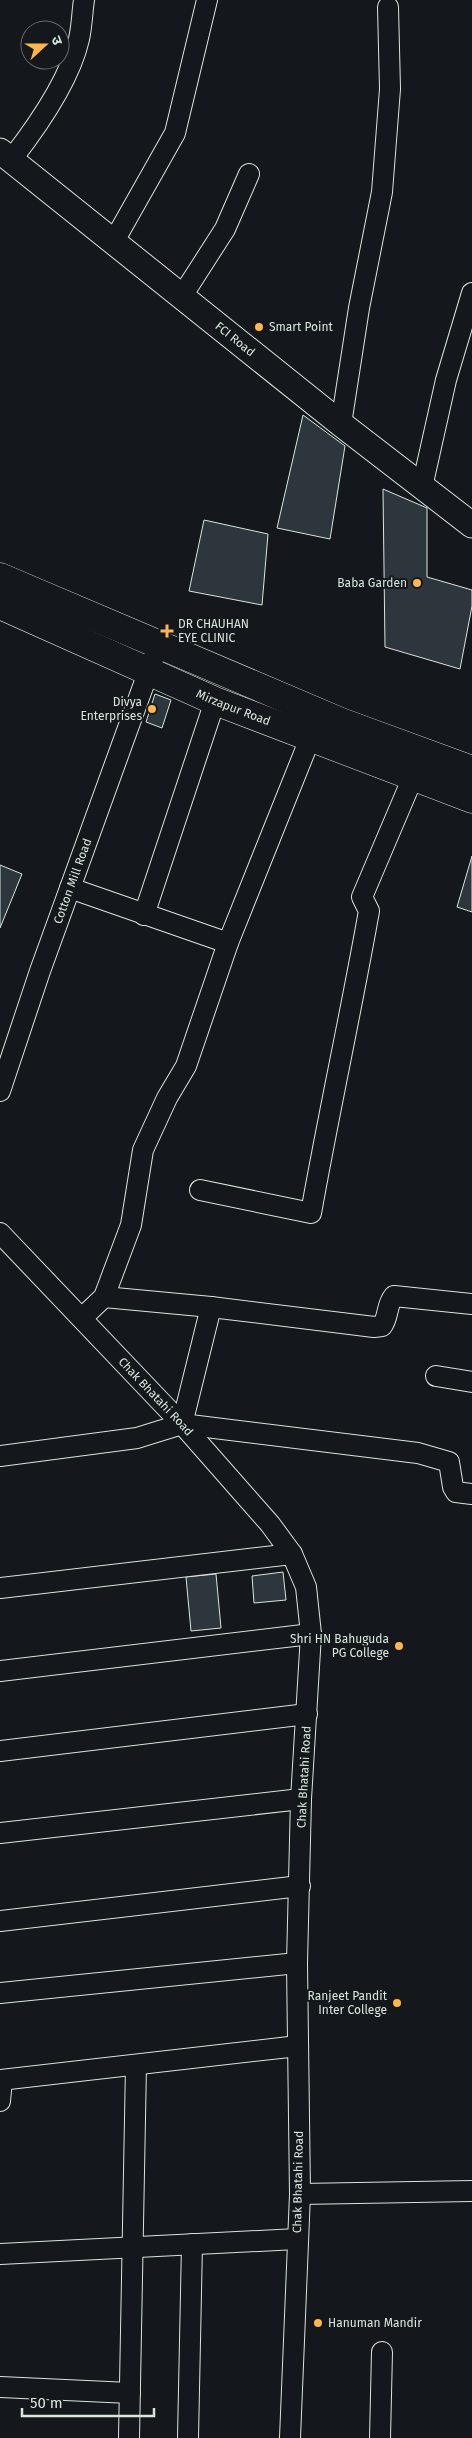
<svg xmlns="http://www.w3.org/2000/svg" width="472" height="2438" font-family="'Fira Sans','Noto Sans Devanagari',sans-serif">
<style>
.building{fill:#2c363c;stroke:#d8e6dc}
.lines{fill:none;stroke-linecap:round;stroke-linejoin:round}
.minor-casing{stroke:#d8e6dc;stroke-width:22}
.major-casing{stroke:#d8e6dc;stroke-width:27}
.highway-casing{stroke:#d8e6dc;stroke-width:29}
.minor{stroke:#14181c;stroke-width:20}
.major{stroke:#14181c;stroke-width:25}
.highway{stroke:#14181c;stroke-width:28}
.poi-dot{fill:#ffb74d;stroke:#14181c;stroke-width:2}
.labels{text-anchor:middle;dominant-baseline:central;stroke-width:4;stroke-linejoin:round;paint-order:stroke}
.poi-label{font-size:12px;fill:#d8e6dc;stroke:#14181c;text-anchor:end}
.street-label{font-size:12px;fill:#d8e6dc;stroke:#14181c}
</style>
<rect width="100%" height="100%" fill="#14181c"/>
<g class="building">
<path d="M303 415 345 446 330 539 277 528Z"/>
<path d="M383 489 427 508V577L472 590V606L460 669 385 647Z"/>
<path d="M204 520 268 534 262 605 189 591Z"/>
<path d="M155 694 171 700 162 728 146 722Z"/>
<path d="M472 856V912L457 907Z"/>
<path d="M0 865 22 874 0 928Z"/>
<path d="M283 1572 286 1600 254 1603 252 1576Z"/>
<path d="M216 1574 221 1628 191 1631 186 1577Z"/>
</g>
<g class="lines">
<g class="minor-casing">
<g id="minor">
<path d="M11 160C36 128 70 79 79 39 82 26 82 13 84 0"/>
<path d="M114 241 175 133 207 0"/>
<path d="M182 296 225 229 249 174"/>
<path d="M341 424 359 308 382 192 390 89 388 7"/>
<path d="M422 487 446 380 472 293"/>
<path d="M70 888 228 943"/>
<path d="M144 915 215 701"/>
<path id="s1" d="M0 1091 40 971 153 659"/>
<path d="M200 1190 311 1213C329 1112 351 1012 369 911L362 897 413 777"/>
<path id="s2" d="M0 1233 182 1424 270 1524 292 1554 306 1587 311 1634 301 1799 297 1963 300 2194 290 2438"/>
<path d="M104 1297 211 1307 374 1327 382 1326C389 1317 386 1305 394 1296L472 1304"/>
<path d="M83 1317 104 1297 131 1225 143 1150 167 1098 186 1066 228 943 311 736"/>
<path d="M436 1376 472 1382"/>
<path d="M182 1424 211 1307"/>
<path d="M0 1456 137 1438 182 1424 418 1453 449 1462 453 1487 456 1492 472 1494"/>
<path d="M0 1588 292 1554"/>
<path d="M0 1671 311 1634"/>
<path d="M0 1751 307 1714"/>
<path d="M0 1833 301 1799"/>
<path d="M0 1921 300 1886"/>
<path d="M0 1993 297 1963"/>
<path d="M0 2080 298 2046"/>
<path d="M0 2101 2 2080"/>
<path d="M300 2194 472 2191"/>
<path d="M0 2254 297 2239"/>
<path d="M0 2387 130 2393"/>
<path d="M129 2438 136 2065"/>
<path d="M188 2438 192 2244"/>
<path d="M380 2438 382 2352"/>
</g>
</g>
<g class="major-casing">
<g id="major">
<path id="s3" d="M0 151 341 424 472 525"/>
</g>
</g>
<g class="highway-casing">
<g id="highway">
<path d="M0 577 341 722 472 770"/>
<path id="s4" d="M0 605 215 701 472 799"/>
</g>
</g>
<use href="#minor" class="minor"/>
<use href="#major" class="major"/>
<use href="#highway" class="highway"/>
</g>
<g class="poi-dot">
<circle cx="259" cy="327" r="5"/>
<circle cx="417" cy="583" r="5"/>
<path d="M164.5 623.5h5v5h5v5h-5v5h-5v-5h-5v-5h5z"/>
<circle cx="152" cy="709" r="5"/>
<circle cx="399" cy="1646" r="5"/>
<circle cx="397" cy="2003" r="5"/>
<circle cx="318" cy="2323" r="5"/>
</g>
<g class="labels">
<g class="poi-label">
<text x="269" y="327" text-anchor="start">Smart Point</text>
<text x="407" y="583">Baba Garden</text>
<text x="178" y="624" text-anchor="start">DR CHAUHAN<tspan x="178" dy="14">EYE CLINIC</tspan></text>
<text x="142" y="702">Divya<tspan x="142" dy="14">Enterprises</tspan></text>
<text x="389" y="1639">Shri HN Bahuguda<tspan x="389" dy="14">PG College</tspan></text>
<text x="387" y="1996">Ranjeet Pandit<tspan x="387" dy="14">Inter College</tspan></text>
<text x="328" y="2323" text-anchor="start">Hanuman Mandir</text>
</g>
<g class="street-label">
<text stroke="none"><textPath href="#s3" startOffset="301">FCI Road</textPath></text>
<text stroke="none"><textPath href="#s4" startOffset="255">Mirzapur Road</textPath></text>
<text stroke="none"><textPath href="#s1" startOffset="222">Cotton Mill Road</textPath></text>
<text stroke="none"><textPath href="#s2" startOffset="226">Chak Bhatahi Road</textPath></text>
<text transform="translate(304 1777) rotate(-87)">Chak Bhatahi Road</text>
<text transform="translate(298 2182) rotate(-89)">Chak Bhatahi Road</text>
</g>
</g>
<g transform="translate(45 45) rotate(69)"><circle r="24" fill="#14181c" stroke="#626a69"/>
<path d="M0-4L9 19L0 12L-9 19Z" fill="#ffb74d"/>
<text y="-8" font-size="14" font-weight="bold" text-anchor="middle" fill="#d8e6dc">उ</text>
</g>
<path d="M22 2408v8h132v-8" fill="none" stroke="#d8e6dc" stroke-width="2.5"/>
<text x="30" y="2408" font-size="15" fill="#d8e6dc" stroke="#14181c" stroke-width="4" paint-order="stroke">50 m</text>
</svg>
